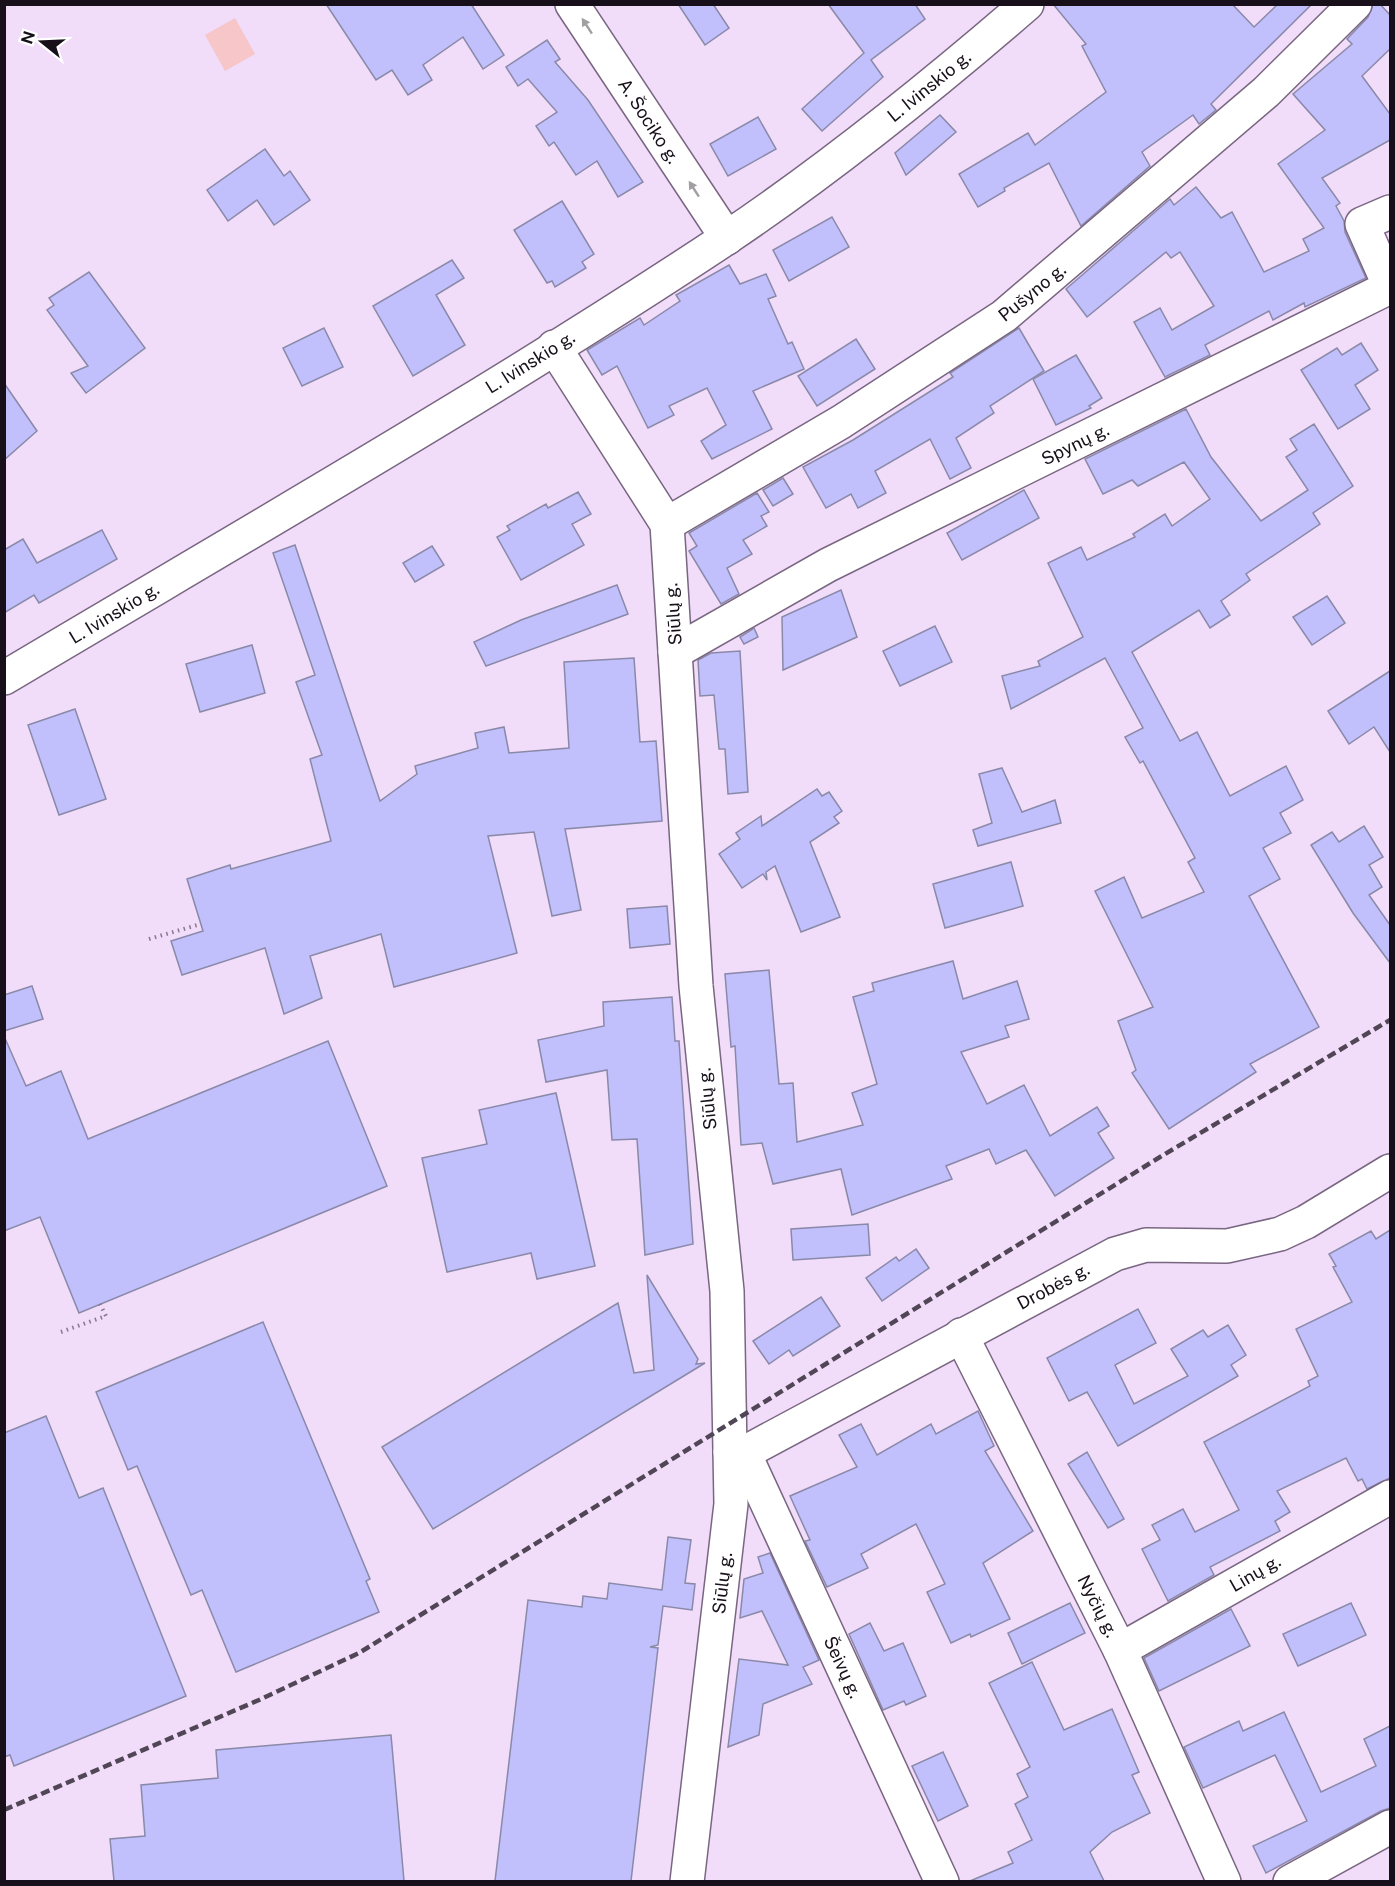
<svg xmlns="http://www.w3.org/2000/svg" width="1395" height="1886" font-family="'Public Sans',sans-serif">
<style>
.green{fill:#f6c6c8}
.building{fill:#c1bffc;stroke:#8a89a8;stroke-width:1.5}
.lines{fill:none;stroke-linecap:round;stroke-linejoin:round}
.minor-casing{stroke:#796681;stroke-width:36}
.path{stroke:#87798d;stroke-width:4;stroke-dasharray:1.5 4.5;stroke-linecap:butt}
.minor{stroke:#fff;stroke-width:33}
.rail{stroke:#514656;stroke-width:4.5;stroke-dasharray:9 4.5;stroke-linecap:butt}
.oneway{fill:#a29fa3}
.labels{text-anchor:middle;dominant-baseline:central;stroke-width:6;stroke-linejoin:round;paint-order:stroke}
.street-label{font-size:18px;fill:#17101a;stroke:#fff}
</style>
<rect width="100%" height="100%" fill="#f1dcfa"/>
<path class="green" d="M235 18 255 54 225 71 205 35Z"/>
<g class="building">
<path d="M326 4H471L504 55 483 69 463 37 423 65 432 80 408 95 392 70 376 80Z"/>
<path d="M678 4H713L729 28 705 45Z"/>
<path d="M828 4H915L925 19 871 60 883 77 822 131 802 109 864 53Z"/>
<path d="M1053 4H1232L1254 27 1278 4H1312L1211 104 1216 110 1199 124 1193 115 1142 152 1150 166 1081 226 1049 163 1004 188 1005 191 978 207 959 174 1028 133 1035 145 1106 92 1082 46 1086 44Z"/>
<path d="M1373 4H1380L1390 15V49L1362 76 1390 114V140L1322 178 1340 203 1336 206 1344 221 1345 232 1366 278 1305 307 1304 303 1273 320 1269 311 1205 345 1210 355 1165 377 1134 322 1160 308 1172 330 1214 306 1180 252 1171 258 1166 252 1087 317 1066 289 1170 199 1174 205 1196 187 1221 218 1232 212 1264 272 1309 251 1303 239 1324 228 1278 164 1325 130 1293 94 1352 44 1347 39 1368 17Z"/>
<path d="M547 40 560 59 555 62 588 100 643 182 618 197 597 161 576 175 554 142 549 146 536 126 557 112 528 79 518 86 506 67Z"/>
<path d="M940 115 956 132 906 175 895 153Z"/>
<path d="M758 117 776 149 728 176 710 144Z"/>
<path d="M265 149 284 176 290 171 310 200 274 225 257 200 228 221 207 190Z"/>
<path d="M562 201 594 254 582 262 586 268 555 287 552 281 547 283 514 230Z"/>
<path d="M832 217 849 247 789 281 773 250Z"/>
<path d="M452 260 464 278 436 295 465 345 413 376 373 306Z"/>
<path d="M729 265 740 284 766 274 776 296 768 299 788 344 792 342 804 369 753 391 772 429 712 459 701 441 726 425 707 388 669 406 674 415 648 428 617 366 602 375 587 350 640 318 644 325 680 301 676 295Z"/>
<path d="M89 272 145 348 86 393 71 373 88 366 47 310 54 305 49 298Z"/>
<path d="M324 328 343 367 302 386 283 348Z"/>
<path d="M1019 328 1044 371 990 406 994 413 956 438 971 468 950 479 930 439 875 471 886 493 858 508 851 494 826 508 803 467 853 440 953 377 950 373Z"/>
<path d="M856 339 875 369 817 406 798 376Z"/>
<path d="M1361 343 1378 370 1355 385 1370 409 1338 429 1301 370 1337 348 1342 355Z"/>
<path d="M1076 355 1102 398 1089 406 1091 408 1056 425 1033 379Z"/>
<path d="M4 383 37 431 4 460Z"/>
<path d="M1186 409 1211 457 1261 521 1308 490 1286 457 1297 450 1290 439 1314 424 1353 486 1313 513 1320 524 1246 574 1250 580 1221 601 1230 615 1210 628 1199 610 1132 652 1180 741 1197 732 1230 796 1286 766 1303 800 1280 813 1291 833 1263 848 1280 879 1249 896 1319 1027 1250 1064 1256 1072 1169 1129 1132 1073 1136 1070 1118 1021 1153 1007 1095 891 1124 877 1142 918 1204 892 1188 862 1195 858 1143 761 1140 763 1125 737 1143 728 1105 658 1011 709 1002 676 1040 666 1038 661 1083 637 1048 563 1081 547 1087 560 1135 537 1133 534 1165 514 1172 526 1210 499 1184 462 1138 486 1132 480 1103 494 1085 459Z"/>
<path d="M783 478 793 494 773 506 763 490Z"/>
<path d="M1024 490 1039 518 962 560 947 533Z"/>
<path d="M578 492 591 514 572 524 584 545 521 580 497 537 510 530 507 526 546 504 548 508Z"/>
<path d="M757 493 769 512 761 516 767 526 743 540 752 554 727 568 739 594 721 604 689 551 697 546 689 533Z"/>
<path d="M102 530 117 559 39 603 34 595 4 613V550L23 539 37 563Z"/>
<path d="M295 545 380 801 417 774 415 766 478 748 475 733 504 727 509 753 569 748 564 662 634 658 640 742 656 741 662 821 565 829 581 910 552 916 534 832 488 836 517 953 394 987 381 934 310 956 322 998 284 1014 265 948 182 975 171 941 203 931 187 879 230 865 231 869 331 841 310 759 322 755 296 682 315 675 273 553Z"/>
<path d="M432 546 444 565 415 582 403 563Z"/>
<path d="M617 585 628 614 486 666 474 642 521 620Z"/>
<path d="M841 590 857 637 783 670 782 617Z"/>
<path d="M1327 596 1345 623 1312 645 1293 617Z"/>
<path d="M935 626 952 662 900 686 883 651Z"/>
<path d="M754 628 758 637 744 644 740 637Z"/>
<path d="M252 645 265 693 200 712 186 664Z"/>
<path d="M740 651 748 792 728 794 725 749H719L714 695 700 696 698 660 711 653Z"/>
<path d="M1390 671V752L1374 727 1349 744 1328 711Z"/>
<path d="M75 709 106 799 59 815 28 725Z"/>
<path d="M1002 768 1022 812 1055 800 1061 823 978 846 973 830 992 823 979 774Z"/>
<path d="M817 789 822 796 829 792 842 811 834 817 839 823 810 842 840 917 801 932 775 866 766 872 767 880 763 874 742 888 719 854 740 839 736 833 761 816 762 826Z"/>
<path d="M1364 826 1383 857 1369 865 1382 887 1369 895 1390 925V963L1353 913 1311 845 1332 832 1339 842Z"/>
<path d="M1011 862 1023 906 945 928 933 884Z"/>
<path d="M667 906 670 944 630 948 627 909Z"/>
<path d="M953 961 963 999 1017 981 1029 1019 1005 1026 1009 1037 961 1052 987 1104 1024 1085 1050 1136 1097 1107 1109 1126 1098 1133 1114 1158 1055 1196 1026 1150 996 1164 989 1149 946 1166 952 1179 852 1215 841 1169 773 1184 762 1143 741 1145 735 1046 731 1047 725 974 769 970 779 1084 793 1083 797 1142 863 1125 852 1093 877 1084 853 997 874 991 872 983Z"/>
<path d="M32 986 43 1019 4 1031V995Z"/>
<path d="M672 997 675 1041H679L693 1244 645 1255 637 1139 612 1140 607 1070 546 1082 538 1040 604 1026 603 1002Z"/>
<path d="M4 1036 26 1086 61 1071 88 1139 328 1041 387 1186 79 1313 40 1217 4 1231Z"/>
<path d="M556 1093 595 1266 537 1279 531 1253 447 1272 422 1158 487 1144 479 1110Z"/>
<path d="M868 1224 870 1255 793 1260 791 1229Z"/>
<path d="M1390 1230V1478L1367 1489 1362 1479 1358 1481 1346 1458 1277 1491 1290 1512 1275 1521 1280 1531 1210 1567 1214 1575 1168 1601 1142 1549 1160 1540 1152 1525 1183 1509 1195 1532 1239 1510 1204 1442 1310 1386 1308 1381 1318 1376 1296 1329 1352 1302 1333 1267 1336 1266 1329 1254 1371 1231 1376 1239Z"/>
<path d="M916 1249 929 1268 882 1301 866 1278 896 1257 899 1261Z"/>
<path d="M647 1275 698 1359 696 1364 705 1363 433 1529 382 1447 618 1303 634 1373 654 1370Z"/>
<path d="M821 1297 840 1326 793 1356 789 1350 769 1364 753 1341Z"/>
<path d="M1138 1309 1156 1343 1115 1365 1134 1404 1188 1376 1171 1349 1203 1330 1208 1337 1228 1325 1246 1355 1231 1365 1238 1376 1118 1446 1087 1392 1069 1401 1047 1358Z"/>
<path d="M263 1322 370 1579 366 1581 379 1612 236 1672 202 1590 191 1595 137 1466 128 1470 96 1392Z"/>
<path d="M978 1411 994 1446 985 1451 1033 1531 983 1563 1010 1619 971 1637 970 1634 951 1643 927 1592 945 1584 916 1524 861 1554 868 1568 827 1587 805 1541 810 1540 790 1496 857 1467 839 1435 861 1424 877 1455 931 1424 936 1434Z"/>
<path d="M46 1416 79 1498 103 1488 186 1696 14 1766 10 1755 4 1757V1433Z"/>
<path d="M1087 1452 1124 1519 1108 1528 1068 1464Z"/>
<path d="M668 1537 691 1540 685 1583 695 1584 692 1610 663 1606 658 1645 650 1647 658 1648 631 1881H495L528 1600 582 1607 583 1596 607 1599 609 1583 662 1590Z"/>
<path d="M770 1553 819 1660 803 1667 812 1684 763 1704 759 1735 728 1747 739 1659 788 1665 762 1611 740 1618 744 1579 763 1573 758 1557Z"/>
<path d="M1070 1603 1085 1633 1022 1664 1008 1633Z"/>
<path d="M1351 1603 1366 1635 1298 1666 1283 1634Z"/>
<path d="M1231 1609 1250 1646 1159 1691 1144 1658Z"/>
<path d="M870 1623 884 1651 903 1643 926 1696 906 1705 904 1701 883 1710 849 1634Z"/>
<path d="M1032 1662 1064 1730 1112 1709 1139 1772 1132 1775 1150 1813 1112 1832 1090 1852 1104 1881H970L1013 1863 1008 1852 1032 1840 1015 1804 1028 1797 1017 1774 1030 1767 989 1683Z"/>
<path d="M1284 1712 1321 1792 1376 1766 1364 1739 1390 1726V1808L1381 1811 1266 1873 1253 1846 1307 1821 1275 1755 1203 1788 1184 1747 1239 1721 1243 1731Z"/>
<path d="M391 1735 404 1881H114L110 1839 145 1836 141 1785 218 1778 216 1750Z"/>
<path d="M943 1752 968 1806 938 1821 912 1766Z"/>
</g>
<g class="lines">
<g class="minor-casing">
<g id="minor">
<path d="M572 4 727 238"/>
<path d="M554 347 667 524 696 986 727 1291 731 1504 687 1882"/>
<path d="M667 524 841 422 1004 316 1266 92 1355 4"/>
<path d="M675 652 828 565 1390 287 1362 224 1390 212"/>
<path d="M4 678C246 534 491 394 725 239 831 168 931 87 1027 4"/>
<path d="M961 1335 1120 1650 1224 1882"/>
<path d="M730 1452 744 1453 1115 1254 1146 1245 1227 1246 1280 1234 1306 1222 1390 1171"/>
<path d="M744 1453 942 1882"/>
<path d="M1120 1650 1390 1497"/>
<path d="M1290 1882 1390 1827"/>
</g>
</g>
<g class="path">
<path d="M149 939 201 924"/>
<path d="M61 1332 106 1316 100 1304"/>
</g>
<use href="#minor" class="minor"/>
<path class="rail" d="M4 1810 259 1700 359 1653 1160 1157 1390 1020"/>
</g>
<defs><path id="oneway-solid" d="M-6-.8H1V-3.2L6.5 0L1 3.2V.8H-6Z" transform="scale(1.5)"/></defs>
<g class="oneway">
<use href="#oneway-solid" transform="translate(587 26) rotate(-123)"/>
<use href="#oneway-solid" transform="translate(694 189) rotate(-123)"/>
</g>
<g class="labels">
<g class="street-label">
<text transform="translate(929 86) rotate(-39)">L. Ivinskio g.</text>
<text transform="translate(649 121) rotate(57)">A. Šociko g.</text>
<text transform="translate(1032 292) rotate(-39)">Pušyno g.</text>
<text transform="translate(530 362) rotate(-32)">L. Ivinskio g.</text>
<text transform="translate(1075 444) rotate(-26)">Spynų g.</text>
<text transform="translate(114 613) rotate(-31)">L. Ivinskio g.</text>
<text transform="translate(673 614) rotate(-94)">Siūlų g.</text>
<text transform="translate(707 1099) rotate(-96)">Siūlų g.</text>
<text transform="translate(1053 1286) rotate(-28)">Drobės g.</text>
<text transform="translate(1255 1573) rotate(-30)">Linų g.</text>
<text transform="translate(722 1583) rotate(-83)">Siūlų g.</text>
<text transform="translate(1098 1606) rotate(63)">Nyčių g.</text>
<text transform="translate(843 1667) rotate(65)">Šeivų g.</text>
</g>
</g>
<rect width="1395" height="1886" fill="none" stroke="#17101a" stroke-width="12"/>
<g transform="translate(42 42) rotate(288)" stroke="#ffffff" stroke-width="4.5" paint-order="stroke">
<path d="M0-4.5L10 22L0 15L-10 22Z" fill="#17101a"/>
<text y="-9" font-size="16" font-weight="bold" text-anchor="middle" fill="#17101a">N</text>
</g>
</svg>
